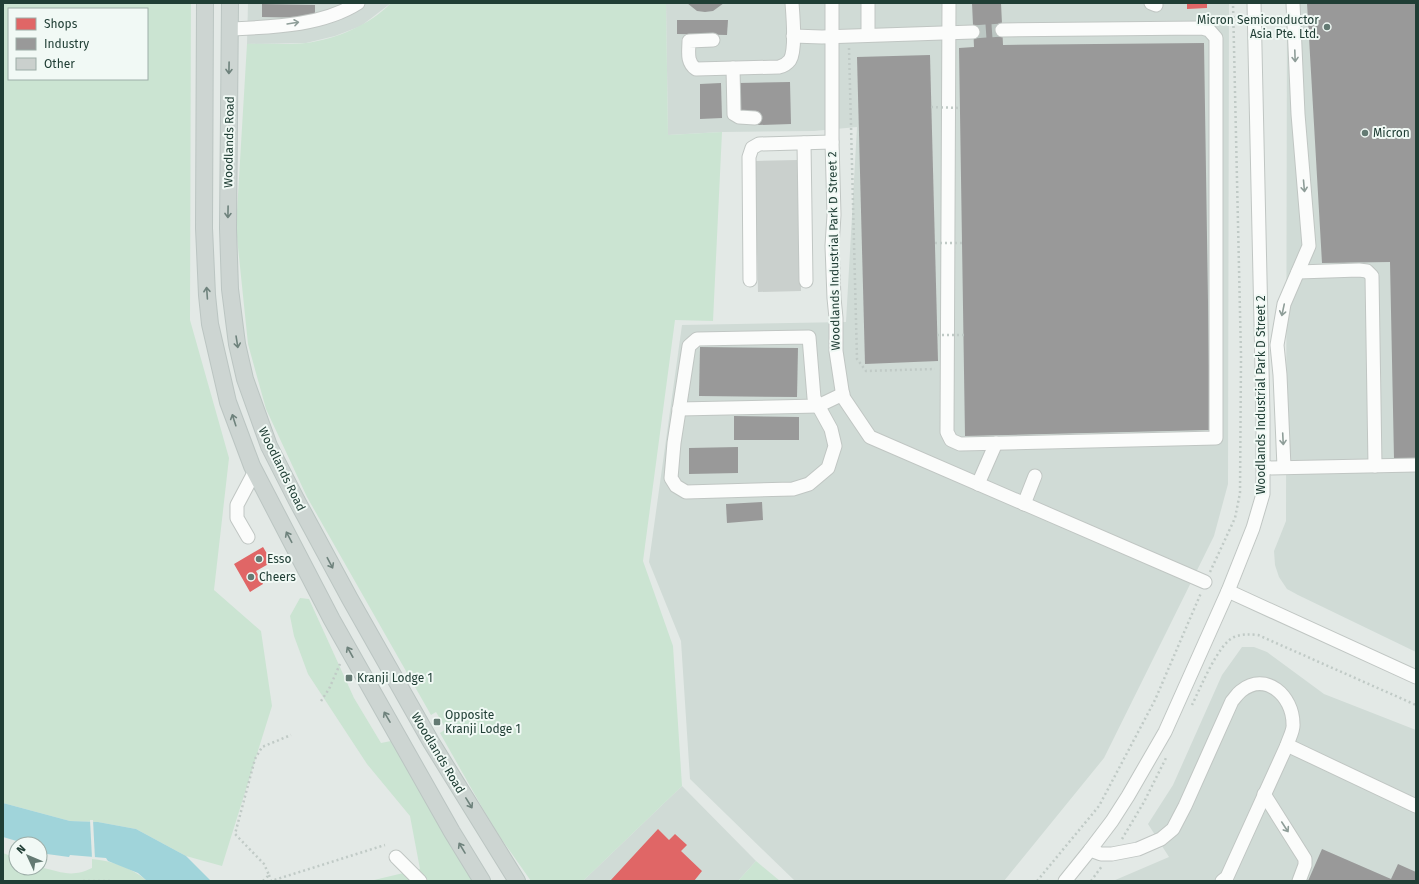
<svg xmlns="http://www.w3.org/2000/svg" width="1419" height="884" font-family="'Fira Sans',sans-serif">
<style>
.built{fill:#d0dbd6}
.green{fill:#cbe4d2;fill-rule:evenodd}
.water{fill:#a0d4da}
.pier{fill:#e3e9e6}
.shops{fill:#e06666}
.industry{fill:#999}
.building{fill:#cad0cd}
.lines{fill:none;stroke-linecap:round;stroke-linejoin:round}
.minor-tunnel{stroke:#bcc7c3;stroke-width:13;stroke-dasharray:13 6;stroke-linecap:butt}
.minor-casing{stroke:#c0c6c3;stroke-width:15}
.major-casing{stroke:#bbc5c2;stroke-width:18}
.path{stroke:#c0cac6;stroke-width:2.5;stroke-dasharray:2 3;stroke-linecap:butt}
.minor{stroke:#fbfcfb;stroke-width:13}
.major{stroke:#cdd5d2;stroke-width:16}
.path-bridge{stroke:#c0cac6;stroke-width:2.5;stroke-dasharray:2 3;stroke-linecap:butt}
.oneway{stroke:#8e9d98}
.oneway2{stroke:#6e827c}
.poi-dot{fill:#647a73;stroke:#f1f9f5;stroke-width:1.5}
.labels{text-anchor:middle;dominant-baseline:central;stroke-width:4;stroke-linejoin:round;paint-order:stroke}
.poi-label{font-size:12px;fill:#203e35;stroke:#f1f9f5;text-anchor:start}
.street-label{font-size:12px;fill:#203e35;stroke:#f1f9f5}
</style>
<rect width="100%" height="100%" fill="#e3e9e6"/>
<g class="built">
<path d="M248 3H391L361 26 335 36 306 43 247 44Z"/>
<path d="M666 3H1229L1228 484 1214 536 1104 758 1004 881H795L690 779 681 641 649 562 682 325 846 322 857 127 814 131 722 132 668 135Z"/>
<path d="M1287 3H1416V652L1298 595 1287 589 1279 577 1275 565 1274 551 1286 521Z"/>
<path d="M1242 647H1254L1267 652 1324 694 1416 730V881H1113L1169 857 1148 824 1173 785 1222 675Z"/>
<path d="M682 786 756 861 738 881H583Z"/>
</g>
<g class="green">
<path d="M3 3H191L190 320 229 458 214 590 261 631 272 706 222 866 186 856 136 829 98 822 70 821 3 803ZM9 9H147V79H9Z"/>
<path d="M391 3H666L668 135 722 132 713 321 675 320 643 561 673 646 682 786 583 881H531L500 837 483 809 440 733 446 729 436 712 431 715 307 497 266 409 248 344 236 228 247 44C267 43 287 45 306 43 336 39 370 25 391 3Z"/>
<path d="M300 598 309 599 354 698 381 743 391 741 474 881H370L420 869 410 816 367 764 308 674 294 636 290 616Z"/>
<path d="M3 853 16 858V868H40V867C61 872 72 878 92 868V859C112 861 131 867 147 881H3Z"/>
<path d="M756 861 780 881H738Z"/>
</g>
<path class="water" d="M3 803 70 821 98 822 136 829 186 856 211 881H147L138 873 108 861 106 858 70 855 69 857 47 854 40 849V844H27L3 837Z"/>
<path class="pier" d="M90 820H93L95 859 92 858Z"/>
<g class="shops">
<path d="M1187 3H1207V8L1187 9Z"/>
<path d="M263 547 272 562 256 571 263 584 250 592 234 564Z"/>
<path d="M658 829 669 840 675 834 687 845 681 851 702 871 694 881H610Z"/>
</g>
<g class="industry">
<path d="M687 3H724L713 11 705 12 697 11Z"/>
<path d="M972 3H1001L1003 45 1204 43 1210 430 965 436 959 48 974 47Z"/>
<path d="M1307 3H1416V459H1394L1390 262 1322 263Z"/>
<path d="M262 4 315 5V18L262 17Z"/>
<path d="M677 20H728L727 35 677 34Z"/>
<path d="M930 55 938 361 865 364 857 57Z"/>
<path d="M790 82 791 124 758 125V113L739 114V83Z"/>
<path d="M721 83 722 118 700 119V84Z"/>
<path d="M700 347 798 348 797 397 699 396Z"/>
<path d="M734 416 799 417V440H734Z"/>
<path d="M738 447V473L689 474V448Z"/>
<path d="M762 502 763 520 727 523 726 504Z"/>
<path d="M1322 849 1391 879 1398 864 1416 872V881H1308Z"/>
</g>
<path class="building" d="M798 160 801 291 758 292 755 161Z"/>
<g class="lines">
<path class="minor-tunnel" d="M973 32 1002 30"/>
<g class="minor-casing">
<g id="minor">
<path d="M832 3V142L834 215 832 246 834 298 836 318V351L843 397 870 437 1205 582"/>
<path d="M949 3 947 432 951 440 960 444 1216 438V38L1209 30 1202 28 1002 30"/>
<path d="M1151 3 1156 5"/>
<path d="M230 29C272 27 322 26 358 3"/>
<path d="M868 35V3"/>
<path d="M793 36 822 37 973 32"/>
<path d="M713 40 689 41C689 51 686 62 696 69L779 67C783 66 787 64 790 60 796 50 793 16 792 3"/>
<path d="M733 68 734 114 739 117 755 118"/>
<path d="M804 143 806 281"/>
<path d="M1298 272 1359 270 1367 271 1372 276 1375 466"/>
<path d="M750 280 749 157 752 148 759 144 832 142"/>
<path d="M809 337 814 398 831 429 835 446 828 468 809 484 793 489 686 492 676 486 671 478 674 443 689 346 697 339Z"/>
<path d="M679 409 818 406 843 394"/>
<path d="M1284 467 1280 375 1277 345 1284 304 1309 246 1298 114 1293 3"/>
<path d="M1264 468 1416 465"/>
<path d="M978 484 996 443"/>
<path d="M1024 504 1035 476"/>
<path d="M248 537 237 518V505L255 471"/>
<path d="M1228 591 1416 677"/>
<path d="M1287 745 1416 806"/>
<path d="M1264 794 1305 859V865L1299 881"/>
<path d="M1090 850 1101 854H1112L1138 849 1161 839 1173 829 1185 806 1232 701C1235 698 1237 694 1241 691 1266 671 1293 696 1293 724 1294 730 1289 738 1287 745L1227 877 1222 881"/>
<path d="M396 857 420 881"/>
<path d="M1065 881 1090 850 1112 821 1128 796 1165 732 1228 591 1253 528 1263 494V415L1254 3"/>
</g>
</g>
<g class="major-casing">
<g id="major">
<path d="M205 3 204 228 207 295 210 324 228 402 252 466 332 620 452 832 482 881"/>
<path d="M230 3 228 228 230 289 237 344 245 379 269 446 297 501 350 599 431 742 517 881"/>
</g>
</g>
<g class="path">
<path d="M849 48 857 359 866 371 935 369"/>
<path d="M1210 572 1235 518 1240 493 1241 356 1233 3"/>
<path d="M321 701 329 689 340 664"/>
<path d="M1192 705C1200 689 1218 644 1234 637 1242 634 1249 634 1258 635L1416 705"/>
<path d="M1122 839 1144 802 1166 758"/>
<path d="M269 875 271 881 385 845"/>
<path d="M83 881H110"/>
<path d="M263 881 269 875 264 864 235 834 255 759 262 747 291 735"/>
<path d="M1037 881 1099 806 1155 700 1201 593"/>
<path d="M1091 881 1102 866"/>
</g>
<use href="#minor" class="minor"/>
<use href="#major" class="major"/>
<g class="path-bridge">
<path d="M931 107 960 108"/>
<path d="M935 243H962"/>
<path d="M937 335H964"/>
</g>
</g>
<defs><path id="oneway-shaft" d="M-6 0H5M1.5-3L5.5 0L1.5 3" fill="none" stroke-width="1.6" stroke-linecap="round" stroke-linejoin="round"/></defs>
<g class="oneway">
<use href="#oneway-shaft" transform="translate(293 23) rotate(-9)"/>
<use href="#oneway-shaft" transform="translate(1295 56) rotate(88)"/>
<use href="#oneway-shaft" transform="translate(1304 186) rotate(85)"/>
<use href="#oneway-shaft" transform="translate(1283 310) rotate(102)"/>
<use href="#oneway-shaft" transform="translate(1283 439) rotate(87)"/>
<use href="#oneway-shaft" transform="translate(1285 827) rotate(57)"/>
</g>
<g class="oneway2">
<use href="#oneway-shaft" transform="translate(229 68) rotate(91)"/>
<use href="#oneway-shaft" transform="translate(228 212) rotate(91)"/>
<use href="#oneway-shaft" transform="translate(207 293) rotate(-94)"/>
<use href="#oneway-shaft" transform="translate(237 342) rotate(81)"/>
<use href="#oneway-shaft" transform="translate(234 420) rotate(-108)"/>
<use href="#oneway-shaft" transform="translate(289 537) rotate(-118)"/>
<use href="#oneway-shaft" transform="translate(330 563) rotate(62)"/>
<use href="#oneway-shaft" transform="translate(350 652) rotate(-119)"/>
<use href="#oneway-shaft" transform="translate(387 717) rotate(-120)"/>
<use href="#oneway-shaft" transform="translate(469 803) rotate(58)"/>
<use href="#oneway-shaft" transform="translate(462 848) rotate(-121)"/>
</g>
<g class="poi-dot">
<circle cx="1327" cy="27" r="4"/>
<circle cx="1365" cy="133" r="4"/>
<circle cx="259" cy="559" r="4"/>
<circle cx="251" cy="577" r="4"/>
<rect x="345" y="674" width="8" height="8" rx="2"/>
<rect x="433" y="718" width="8" height="8" rx="2"/>
</g>
<g class="labels">
<g class="poi-label">
<text x="1319" y="20" text-anchor="end">Micron Semiconductor<tspan x="1319" dy="14">Asia Pte. Ltd.</tspan></text>
<text x="1373" y="133">Micron</text>
<text x="267" y="559">Esso</text>
<text x="259" y="577">Cheers</text>
<text x="357" y="678">Kranji Lodge 1</text>
<text x="445" y="715">Opposite<tspan x="445" dy="14">Kranji Lodge 1</tspan></text>
</g>
<g class="street-label">
<text transform="translate(229 142) rotate(-89)">Woodlands Road</text>
<text transform="translate(834 251) rotate(-91)">Woodlands Industrial Park D Street 2</text>
<text transform="translate(1261 395) rotate(-90)">Woodlands Industrial Park D Street 2</text>
<text transform="translate(282 469) rotate(64)">Woodlands Road</text>
<text transform="translate(438 753) rotate(59)">Woodlands Road</text>
</g>
</g>
<rect width="1419" height="884" fill="none" stroke="#203e35" stroke-width="8"/>
<rect x="8" y="8" width="140" height="72" fill="#f1f9f5" stroke="#9daea8"/>
<rect x="16" y="18" width="20" height="12" fill="#e06666" stroke="#9daea8"/>
<text x="44" y="28" font-size="12" fill="#203e35">Shops</text>
<rect x="16" y="38" width="20" height="12" fill="#999999" stroke="#9daea8"/>
<text x="44" y="48" font-size="12" fill="#203e35">Industry</text>
<rect x="16" y="58" width="20" height="12" fill="#cad0cd" stroke="#9daea8"/>
<text x="44" y="68" font-size="12" fill="#203e35">Other</text>
<g transform="translate(28 856) rotate(314)"><circle r="19" fill="#f1f9f5" stroke="#9daea8"/>
<path d="M0-3L7 15L0 10L-7 15Z" fill="#647a73"/>
<text y="-6" font-size="11" font-weight="bold" text-anchor="middle" fill="#203e35">N</text>
</g>
</svg>
